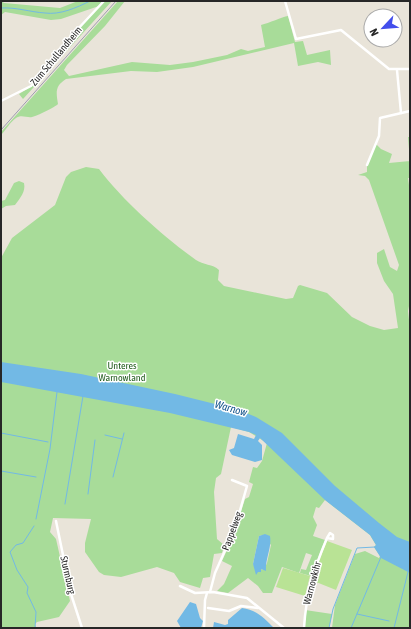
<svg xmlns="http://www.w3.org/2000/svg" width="411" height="629" font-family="'Asap Condensed',sans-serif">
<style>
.green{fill:#a8dc99;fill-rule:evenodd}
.pitch{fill:#b9e395}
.water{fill:#72b9e5}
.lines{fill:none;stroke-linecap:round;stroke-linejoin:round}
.stream{stroke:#72b9e5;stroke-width:1}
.street{stroke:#fff;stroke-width:2.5}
.rail{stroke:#9d9db0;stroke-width:1}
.labels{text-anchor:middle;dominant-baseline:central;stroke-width:3;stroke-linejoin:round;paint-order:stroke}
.street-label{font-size:10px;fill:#272727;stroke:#fff}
.park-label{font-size:10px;fill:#235d1e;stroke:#fff}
.water-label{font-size:11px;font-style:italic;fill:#16558c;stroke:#fff}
</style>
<rect width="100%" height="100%" fill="#e9e4d9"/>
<g class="green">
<path d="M1 1 4 3 60 8 78 1H112L23 99 19 94 27 89 99 6 61 19 51 20 5 12 1 15Z"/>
<path d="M118 1H125L105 26 67 65 64 70 69 76 132 62 170 65 193 62 227 55 241 49 248 51 265 47 261 25C269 23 282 17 288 16L295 42 303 41 307 55 330 50 331 65 318 62 298 66 294 43 193 67 157 72 131 71 66 79C55 86 56 92 58 104 55 107 37 116 32 117 27 118 21 114 16 118 10 122 6 130 1 135V132Z"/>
<path d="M408 137H410V178H408L410 192V301L408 311 410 328V628H332L335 605 355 554 365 551 379 558 380 556 374 547 376 545 370 535 325 500 319 508 316 507 313 517 317 525 313 536 325 540 311 576 300 573 301 569 306 570 312 555 306 553 299 573 282 567 272 593H263L258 586 248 578 228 593 217 591 224 584 232 566 222 561 233 537 245 499 249 497 253 484 249 482 253 467 257 468 262 461 267 443 249 432 231 427 221 474 216 478 214 492 217 539 224 545 222 553 214 554 210 577 203 578 200 588 180 582 174 573 157 567 121 577 104 575 99 572 85 552V543L91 519 53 518 50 532 56 539 70 601 59 617 37 622 35 624 36 628H1V258L12 238 55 205 66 177 71 172 86 167 99 169C123 201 164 237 196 260 203 265 213 264 219 270L218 280 224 286 286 299 293 298 298 286 300 285 327 293 352 317 370 326 384 330 398 328 393 294 384 281 377 263V253L384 249 390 267 397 271 399 265 369 180 365 176 358 175 367 172V165L376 144 381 149 392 154 389 163 410 161ZM263 535 271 545 267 563 264 570 261 569 258 572 253 564 259 536Z"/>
<path d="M19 181 24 183C26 192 20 198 15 205L6 206 1 209V201L5 200 14 183Z"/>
<path d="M305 610 332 614 329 628H304Z"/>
</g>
<g class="pitch">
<path d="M327 541 352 550 336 590 311 580Z"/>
<path d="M283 568 310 576 305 596 276 587Z"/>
</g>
<g class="water">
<path d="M1 362 81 374 175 394 239 410 256 417 282 433 335 486 379 523 397 537 410 542V573L381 558 374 547 376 545 370 535 325 500 260 438 258 441 262 445V460L255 462 232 455 229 450 234 448 238 434 254 439 256 435 249 432 170 413 1 382Z"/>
<path d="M265 534 270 536C272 548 265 559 266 571L261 569V572H258L256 575 253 564 259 536Z"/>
<path d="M190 602 196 604 200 618 203 621 201 628H181L177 621Z"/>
<path d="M242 608C257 610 264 618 274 628H213L214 622 225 625 228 624V620Z"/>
</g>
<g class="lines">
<g class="stream">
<path d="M1 8C16 7 30 12 45 13 60 15 76 8 90 1"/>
<path d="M1 433 48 442"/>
<path d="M105 435 122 439"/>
<path d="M1 471 36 477"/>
<path d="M113 477 124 433"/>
<path d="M88 494 95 440"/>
<path d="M65 504 83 396"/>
<path d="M36 519 50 449 57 392"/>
<path d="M34 526 23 543 16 545 10 552 17 570 28 587 27 593 36 612 35 628"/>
<path d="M357 614 389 621"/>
<path d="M329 628 333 609 357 548 375 547"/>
<path d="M351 628 381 557"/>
<path d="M394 628 408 572"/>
</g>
<g class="street">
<path d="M285 1 296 39 341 30 389 69H410"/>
<path d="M397 70 401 113"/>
<path d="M1 101 31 86 76 31 104 1"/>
<path d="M367 165 379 136 380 118 410 111"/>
<path d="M56 521 71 594 82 628"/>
<path d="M180 586 195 593 213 592 247 598 284 628"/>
<path d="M210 592 215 573 235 528 247 486 232 480"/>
<path d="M208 608 229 611 241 606 258 608"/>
<path d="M204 628 205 600 207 593"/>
<path d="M304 628C306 594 314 569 327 538L330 533 333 535V539L327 538"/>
</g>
<path class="rail" d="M1 130 116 1"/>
</g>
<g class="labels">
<g class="street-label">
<text transform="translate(56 56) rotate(-50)">Zum Schullandheim</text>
<text transform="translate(232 531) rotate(-70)">Pappelweg</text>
<text transform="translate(68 575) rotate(77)">Sturmburg</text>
<text transform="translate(312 583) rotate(-75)">Warnowkihr</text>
</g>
<g class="park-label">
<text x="122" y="365">Unteres<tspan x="122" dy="12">Warnowland</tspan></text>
</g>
<g class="water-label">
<text transform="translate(231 408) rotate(16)">Warnow</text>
</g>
</g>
<rect width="411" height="629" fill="none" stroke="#272727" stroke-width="4"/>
<g transform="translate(383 28) rotate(244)"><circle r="19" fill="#ffffff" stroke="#a9a9a9"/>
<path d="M0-3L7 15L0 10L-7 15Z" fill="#434eec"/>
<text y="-6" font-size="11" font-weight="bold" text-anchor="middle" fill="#272727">N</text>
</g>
</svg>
